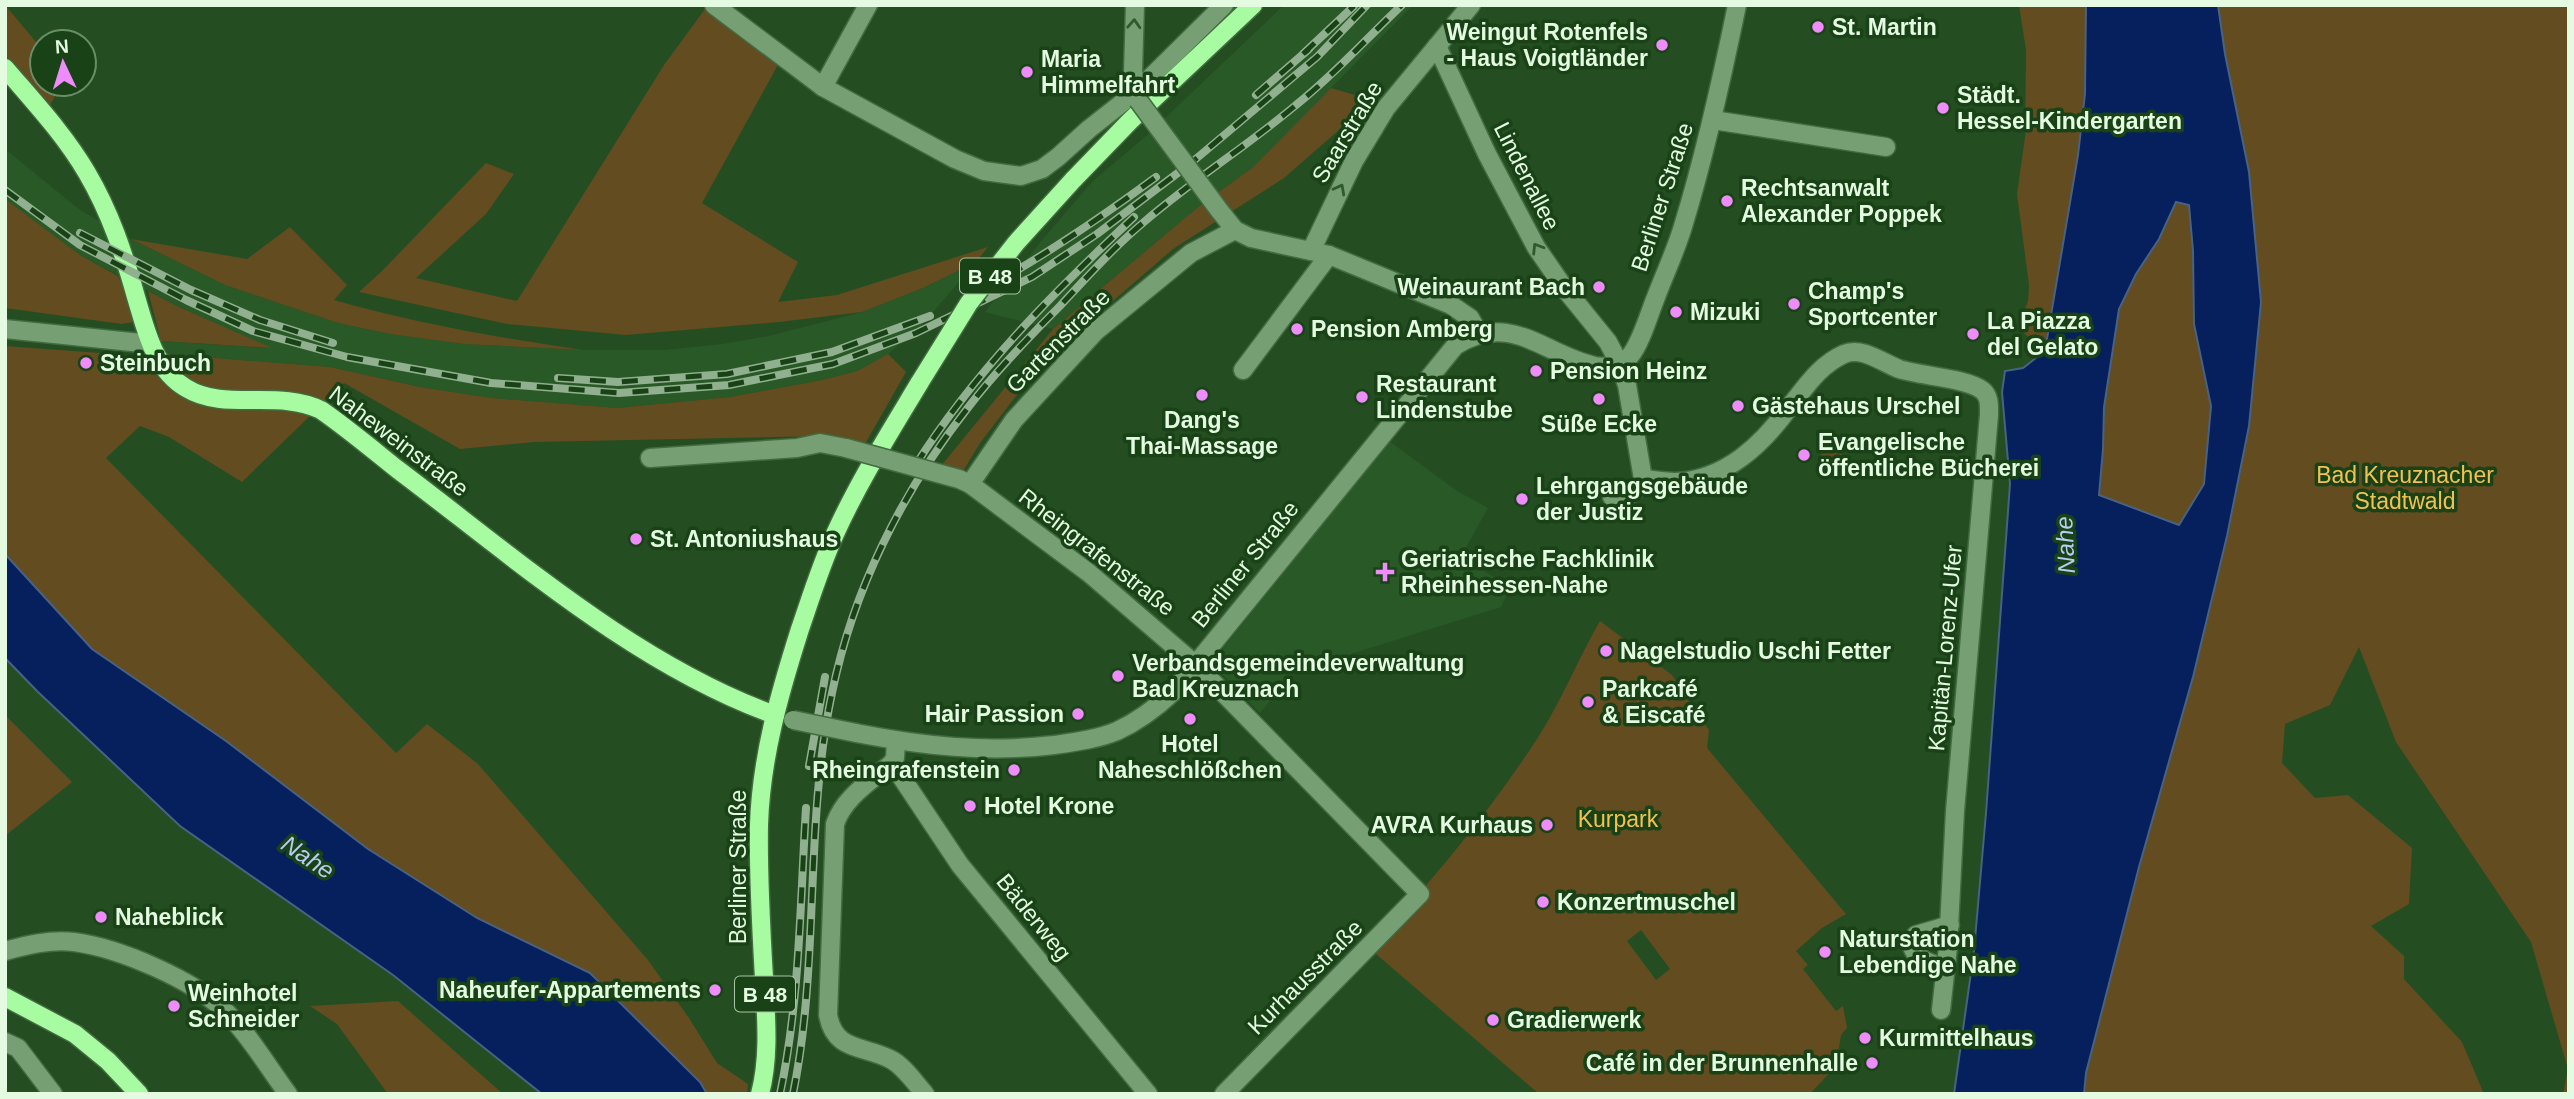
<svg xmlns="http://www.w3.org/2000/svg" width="2574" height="1099" font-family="Arial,sans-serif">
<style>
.built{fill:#295926}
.green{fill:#624c20;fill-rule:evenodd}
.water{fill:#05205c;stroke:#486284;stroke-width:2;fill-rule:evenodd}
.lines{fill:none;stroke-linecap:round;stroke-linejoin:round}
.minor-casing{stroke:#436a41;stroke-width:21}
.major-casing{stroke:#436a41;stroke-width:21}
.minor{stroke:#779f74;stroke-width:18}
.major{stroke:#a7fba0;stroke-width:18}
.rail-casing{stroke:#91b08f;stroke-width:8}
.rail{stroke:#194317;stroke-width:5;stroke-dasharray:16;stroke-linecap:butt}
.minor-bridge-casing{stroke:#436a41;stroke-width:21;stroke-linecap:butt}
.major-bridge-casing{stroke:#436a41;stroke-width:21;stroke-linecap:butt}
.minor-bridge{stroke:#779f74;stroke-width:18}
.major-bridge{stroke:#a7fba0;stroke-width:18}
.oneway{stroke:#305a2e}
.poi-dot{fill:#ed8cfa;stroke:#194317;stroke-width:2.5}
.labels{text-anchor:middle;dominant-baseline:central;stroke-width:7;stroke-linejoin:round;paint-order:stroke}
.shield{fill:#194317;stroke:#a7c4a4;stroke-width:2}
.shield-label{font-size:21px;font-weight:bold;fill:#e4fbe1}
.poi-label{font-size:23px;font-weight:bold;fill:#e4fbe1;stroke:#194317;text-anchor:start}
.street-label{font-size:23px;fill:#e4fbe1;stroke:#194317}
.park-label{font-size:23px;fill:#f6c04e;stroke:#194317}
.water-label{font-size:24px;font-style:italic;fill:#b8ccf1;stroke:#194317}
</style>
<rect width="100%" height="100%" fill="#244e22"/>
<g class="built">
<path d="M1284 5H1413L1252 168 1198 207 1053 329 985 312 1043 239 1092 182 1146 136Z"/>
<path d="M5 149 80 210 131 239 225 285 338 323 390 334 464 344 583 350H665L722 344 769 336 862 312 923 288 976 262 921 326 888 354 857 371 822 380 730 397 617 408 492 398 420 387 330 367 166 354 161 341 269 348 179 307 80 255 21 212 5 199Z"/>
<path d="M1389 441 1457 491 1488 508 1460 558 1511 586 1501 607 1309 667 1302 662 1260 713 1217 669V656Z"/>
</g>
<g class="green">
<path d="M5 5 42 49V84H62L50 105 5 55Z"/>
<path d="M2019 5H2086L2085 94 2078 155 2045 351 2018 328 2028 301 2029 285 2017 194 2025 137 2026 50Z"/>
<path d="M2218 5H2569V1094H2563L2568 1069 2531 942 2396 742 2359 647 2330 705 2285 724 2282 763 2315 798 2348 795 2412 848 2409 904 2371 926 2404 956V979L2462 1042 2484 1094H2084L2086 1073 2139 867 2193 677 2227 536 2249 426 2261 302Z"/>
<path d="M705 9 780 61 702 203 798 262 778 302 837 295 988 247 976 262 923 288 862 312 779 322 626 335 507 324 359 292 383 270 486 163 514 174 486 214 416 278 517 301 664 65Z"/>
<path d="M1331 88 1365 98 1355 116 1284 178 1173 249 1083 327 1016 396 980 443 962 473 941 466 1053 329 1198 207 1252 168Z"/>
<path d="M5 199 80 255 118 276 130 302 134 322 122 324 5 308Z"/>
<path d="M2176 202 2189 204 2193 251 2194 324 2211 406 2204 484 2179 525 2099 495 2103 449 2104 407 2119 309 2136 274 2159 239Z"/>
<path d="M290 227 347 285 334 300C415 323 499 338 583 350L464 344 390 334 338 323 225 285 131 239 247 259Z"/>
<path d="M148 291 179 307 272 348 161 341Z"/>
<path d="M5 346 141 356 166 354 330 367 420 387 492 398 617 408 730 397 822 380 857 371 888 354 906 372 865 444 828 436 535 442 460 449 344 383 242 482 169 437 140 426 106 458 396 753 427 724 478 764 648 960 689 1018 717 1063 748 1084 747 1094H707L700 1082 590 973 477 918 368 849 226 741 92 649 5 554Z"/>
<path d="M1826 430 1847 438 1835 478 1817 474Z"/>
<path d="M1600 621 1672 675 1709 730 1707 748 1846 914 1822 928 1796 951 1808 965 1803 969 1836 1011 1843 1006 1847 1028 1841 1035 1836 1066 1810 1094H1539L1369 948C1431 883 1488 814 1537 739 1561 702 1578 659 1600 621ZM1641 930 1670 969 1656 980 1627 941Z"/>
<path d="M5 715 72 782 5 836Z"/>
<path d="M398 1001 503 1094H388L337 1024 310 1006Z"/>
</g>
<g class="water">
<path d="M2086 5H2218L2225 54 2249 172 2261 302 2249 426 2227 536 2193 677 2139 867 2086 1073 2084 1094H1954L1974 951 1986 813 2010 484 2002 392 2005 371 2023 368 2045 351 2078 155 2085 94ZM2176 202 2189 205 2193 251 2194 324 2211 406 2204 484 2179 525 2099 495 2103 449 2104 407 2119 309 2136 274 2159 239Z"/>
<path d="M5 554 92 649 226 741 368 849 477 918 590 973 700 1082 707 1094H542L393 975 180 826 38 692 5 658Z"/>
</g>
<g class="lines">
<g class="minor-casing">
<g id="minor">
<path d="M714 5 823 87 955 159 984 171 1021 176 1042 169 1058 157 1089 129 1136 92 1224 5"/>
<path d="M1135 5 1133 72 1138 100"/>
<path d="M1437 46 1487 154 1536 247 1565 289 1608 342 1619 363 1627 385 1643 479C1635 493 1629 499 1612 497"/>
<path d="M823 87 868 5"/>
<path d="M1713 120 1886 147"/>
<path d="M1219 210 1235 230 1251 238 1329 255 1451 305 1470 318 1479 334"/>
<path d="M1311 251 1354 161 1386 108 1471 5"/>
<path d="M5 329 151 344"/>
<path d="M1243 370 1329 255"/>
<path d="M650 458 797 448 820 443 846 448"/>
<path d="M959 479 970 484 1089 573 1196 665 1420 894 1224 1094"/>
<path d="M1643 479C1654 480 1665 482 1675 482 1726 480 1763 444 1791 405 1807 385 1820 365 1844 354 1862 346 1883 363 1899 369 1921 376 1966 378 1982 390 1990 396 1989 406 1989 415L1955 811 1948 947 1941 1010"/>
<path d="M970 484 1014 420 1096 331 1191 253 1235 230"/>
<path d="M856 733C923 746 986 753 1054 745 1075 742 1098 739 1117 731 1139 721 1157 707 1174 691L1455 346C1511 310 1544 355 1595 366 1606 368 1622 365 1630 356 1641 343 1649 314 1656 297 1665 273 1677 248 1684 223 1706 151 1722 78 1737 5"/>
<path d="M896 741 895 758 892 763C871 781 844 797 835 824L828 1015C835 1052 863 1045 890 1059 903 1065 915 1083 925 1094"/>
<path d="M892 763 960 865 1148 1094"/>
<path d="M5 951C27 945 51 939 74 942 119 948 195 980 227 1013 250 1036 268 1067 288 1094"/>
<path d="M1946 968C1931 964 1913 959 1911 942L1916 935 1950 925"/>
<path d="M5 1042 18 1048 53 1094"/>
</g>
</g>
<g class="major-casing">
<g id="major">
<path d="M5 68C34 102 65 135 87 173 110 212 124 254 136 297 146 330 154 369 186 388 225 412 278 389 321 410 347 428 372 449 397 469 514 557 636 665 775 715"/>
<path d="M1073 180 1130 121 1253 5"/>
<path d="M5 997 75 1034 108 1061 139 1094"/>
<path d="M760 1094C770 1056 766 1016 764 978 761 927 758 876 759 825 761 757 780 692 800 629 811 597 821 565 835 534 859 481 890 432 920 382"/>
</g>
</g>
<use href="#minor" class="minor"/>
<use href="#major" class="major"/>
<g class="rail-casing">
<g id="rail">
<path d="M1303 54 1354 6"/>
<path d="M1256 95 1309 49"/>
<path d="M5 190 80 245 186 300 253 331 347 357 491 383 619 393 729 385 833 364 916 333 1032 277 1097 234 1191 163 1317 57 1367 5"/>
<path d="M80 233 191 290 260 320 333 343"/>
<path d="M980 291C1042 258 1099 219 1156 177"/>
<path d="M558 378 618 382 727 374 832 352 930 316"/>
<path d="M915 466C975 371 1053 293 1134 217"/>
<path d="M809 766 825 677"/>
<path d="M780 1094C800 1000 800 904 806 808"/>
<path d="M793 1094C820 962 804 825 832 693 853 590 902 492 967 409 995 372 1027 339 1060 306 1087 277 1114 247 1144 222 1193 180 1247 146 1296 105 1334 75 1367 38 1402 5"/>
</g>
</g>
<use href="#rail" class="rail"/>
<g class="minor-bridge-casing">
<g id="minor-bridge">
<path d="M1138 100 1219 210"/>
<path d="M846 448 959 479"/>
<path d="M793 720 856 733"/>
</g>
</g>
<g class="major-bridge-casing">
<path id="major-bridge" d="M920 382 969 303 1016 243 1073 180"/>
</g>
<use href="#minor-bridge" class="minor-bridge"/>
<use href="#major-bridge" class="major-bridge"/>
</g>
<defs><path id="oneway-chevron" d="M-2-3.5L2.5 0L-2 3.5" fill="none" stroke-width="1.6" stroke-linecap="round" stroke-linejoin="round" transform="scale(1.75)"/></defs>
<g class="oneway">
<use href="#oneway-chevron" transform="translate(1134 24) rotate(-87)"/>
<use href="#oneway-chevron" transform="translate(1340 189) rotate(-62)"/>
<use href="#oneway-chevron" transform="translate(1537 248) rotate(-122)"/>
</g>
<g class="poi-dot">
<circle cx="1818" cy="27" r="7"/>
<circle cx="1662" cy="45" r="7"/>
<circle cx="1027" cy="72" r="7"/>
<circle cx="1943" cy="108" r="7"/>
<circle cx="1727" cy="201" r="7"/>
<circle cx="1599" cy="287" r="7"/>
<circle cx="1794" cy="304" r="7"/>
<circle cx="1676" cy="312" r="7"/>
<circle cx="1297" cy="329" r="7"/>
<circle cx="1973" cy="334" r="7"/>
<circle cx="86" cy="363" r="7"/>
<circle cx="1536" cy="371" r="7"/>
<circle cx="1202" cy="395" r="7"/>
<circle cx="1362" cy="397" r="7"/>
<circle cx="1599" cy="399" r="7"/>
<circle cx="1738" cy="406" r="7"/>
<circle cx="1804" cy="455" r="7"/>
<circle cx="1522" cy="499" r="7"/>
<circle cx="636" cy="539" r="7"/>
<path d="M1381.5 561.5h7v7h7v7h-7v7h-7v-7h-7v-7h7z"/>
<circle cx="1606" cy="651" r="7"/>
<circle cx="1118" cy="676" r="7"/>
<circle cx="1588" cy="702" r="7"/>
<circle cx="1078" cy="714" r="7"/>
<circle cx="1190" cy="719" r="7"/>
<circle cx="1014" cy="770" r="7"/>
<circle cx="970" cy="806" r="7"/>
<circle cx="1547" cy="825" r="7"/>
<circle cx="1543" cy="902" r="7"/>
<circle cx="101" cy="917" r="7"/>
<circle cx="1825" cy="952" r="7"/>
<circle cx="715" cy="990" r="7"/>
<circle cx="174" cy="1006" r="7"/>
<circle cx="1493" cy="1020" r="7"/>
<circle cx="1865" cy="1038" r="7"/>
<circle cx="1872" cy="1063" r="7"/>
</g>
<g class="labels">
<g class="shield">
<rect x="960" y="258.5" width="60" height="35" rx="5"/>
<rect x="735" y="976.5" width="60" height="35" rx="5"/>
</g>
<g class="shield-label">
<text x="990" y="276">B 48</text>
<text x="765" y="994">B 48</text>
</g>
<g class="poi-label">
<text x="1832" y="27">St. Martin</text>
<text x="1648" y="32" text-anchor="end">Weingut Rotenfels<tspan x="1648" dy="26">- Haus Voigtländer</tspan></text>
<text x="1041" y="59">Maria<tspan x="1041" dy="26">Himmelfahrt</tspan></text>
<text x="1957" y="95">Städt.<tspan x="1957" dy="26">Hessel-Kindergarten</tspan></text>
<text x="1741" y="188">Rechtsanwalt<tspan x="1741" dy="26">Alexander Poppek</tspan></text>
<text x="1585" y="287" text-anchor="end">Weinaurant Bach</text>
<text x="1808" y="291">Champ's<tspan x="1808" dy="26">Sportcenter</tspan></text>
<text x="1690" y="312">Mizuki</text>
<text x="1987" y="321">La Piazza<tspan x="1987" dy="26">del Gelato</tspan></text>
<text x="1311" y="329">Pension Amberg</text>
<text x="100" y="363">Steinbuch</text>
<text x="1550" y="371">Pension Heinz</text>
<text x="1376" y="384">Restaurant<tspan x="1376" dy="26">Lindenstube</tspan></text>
<text x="1752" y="406">Gästehaus Urschel</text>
<text x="1202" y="420" text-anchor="middle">Dang's<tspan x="1202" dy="26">Thai-Massage</tspan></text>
<text x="1599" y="424" text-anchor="middle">Süße Ecke</text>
<text x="1818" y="442">Evangelische<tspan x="1818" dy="26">öffentliche Bücherei</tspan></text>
<text x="1536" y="486">Lehrgangsgebäude<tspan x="1536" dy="26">der Justiz</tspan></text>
<text x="650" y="539">St. Antoniushaus</text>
<text x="1401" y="559">Geriatrische Fachklinik<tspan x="1401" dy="26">Rheinhessen-Nahe</tspan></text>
<text x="1620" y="651">Nagelstudio Uschi Fetter</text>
<text x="1132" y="663">Verbandsgemeindeverwaltung<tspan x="1132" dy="26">Bad Kreuznach</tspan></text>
<text x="1602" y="689">Parkcafé<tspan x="1602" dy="26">&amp; Eiscafé</tspan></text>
<text x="1064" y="714" text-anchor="end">Hair Passion</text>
<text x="1190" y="744" text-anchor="middle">Hotel<tspan x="1190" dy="26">Naheschlößchen</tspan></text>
<text x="1000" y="770" text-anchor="end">Rheingrafenstein</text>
<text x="984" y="806">Hotel Krone</text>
<text x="1533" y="825" text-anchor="end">AVRA Kurhaus</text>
<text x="1557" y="902">Konzertmuschel</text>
<text x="115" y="917">Naheblick</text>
<text x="1839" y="939">Naturstation<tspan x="1839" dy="26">Lebendige Nahe</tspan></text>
<text x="701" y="990" text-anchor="end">Naheufer-Appartements</text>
<text x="188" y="993">Weinhotel<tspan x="188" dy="26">Schneider</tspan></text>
<text x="1507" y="1020">Gradierwerk</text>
<text x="1879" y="1038">Kurmittelhaus</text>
<text x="1858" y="1063" text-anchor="end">Café in der Brunnenhalle</text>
</g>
<g class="street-label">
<text transform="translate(1347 132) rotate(-59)">Saarstraße</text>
<text transform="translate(1527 176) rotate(63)">Lindenallee</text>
<text transform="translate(1662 197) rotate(-72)">Berliner Straße</text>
<text transform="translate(1058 341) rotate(-45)">Gartenstraße</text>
<text transform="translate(399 441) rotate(37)">Naheweinstraße</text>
<text transform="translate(1097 552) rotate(38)">Rheingrafenstraße</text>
<text transform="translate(1245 564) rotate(-51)">Berliner Straße</text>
<text transform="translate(1945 648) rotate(-85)">Kapitän-Lorenz-Ufer</text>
<text transform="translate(738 867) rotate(-90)">Berliner Straße</text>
<text transform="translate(1034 917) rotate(51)">Bäderweg</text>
<text transform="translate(1305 977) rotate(-45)">Kurhausstraße</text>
</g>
<g class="park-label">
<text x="2405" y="475">Bad Kreuznacher<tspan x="2405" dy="26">Stadtwald</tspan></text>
<text x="1618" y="819">Kurpark</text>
</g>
<g class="water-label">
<text transform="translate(2065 545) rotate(-93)">Nahe</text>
<text transform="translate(308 857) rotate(34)">Nahe</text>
</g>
</g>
<rect width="2574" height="1099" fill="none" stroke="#e4fbe1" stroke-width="14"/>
<g transform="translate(63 63) rotate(356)"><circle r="33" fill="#194317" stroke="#6a8d68" stroke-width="2"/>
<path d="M0-5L12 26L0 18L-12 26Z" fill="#ed8cfa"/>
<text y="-10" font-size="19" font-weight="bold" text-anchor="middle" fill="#e4fbe1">N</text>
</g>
</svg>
